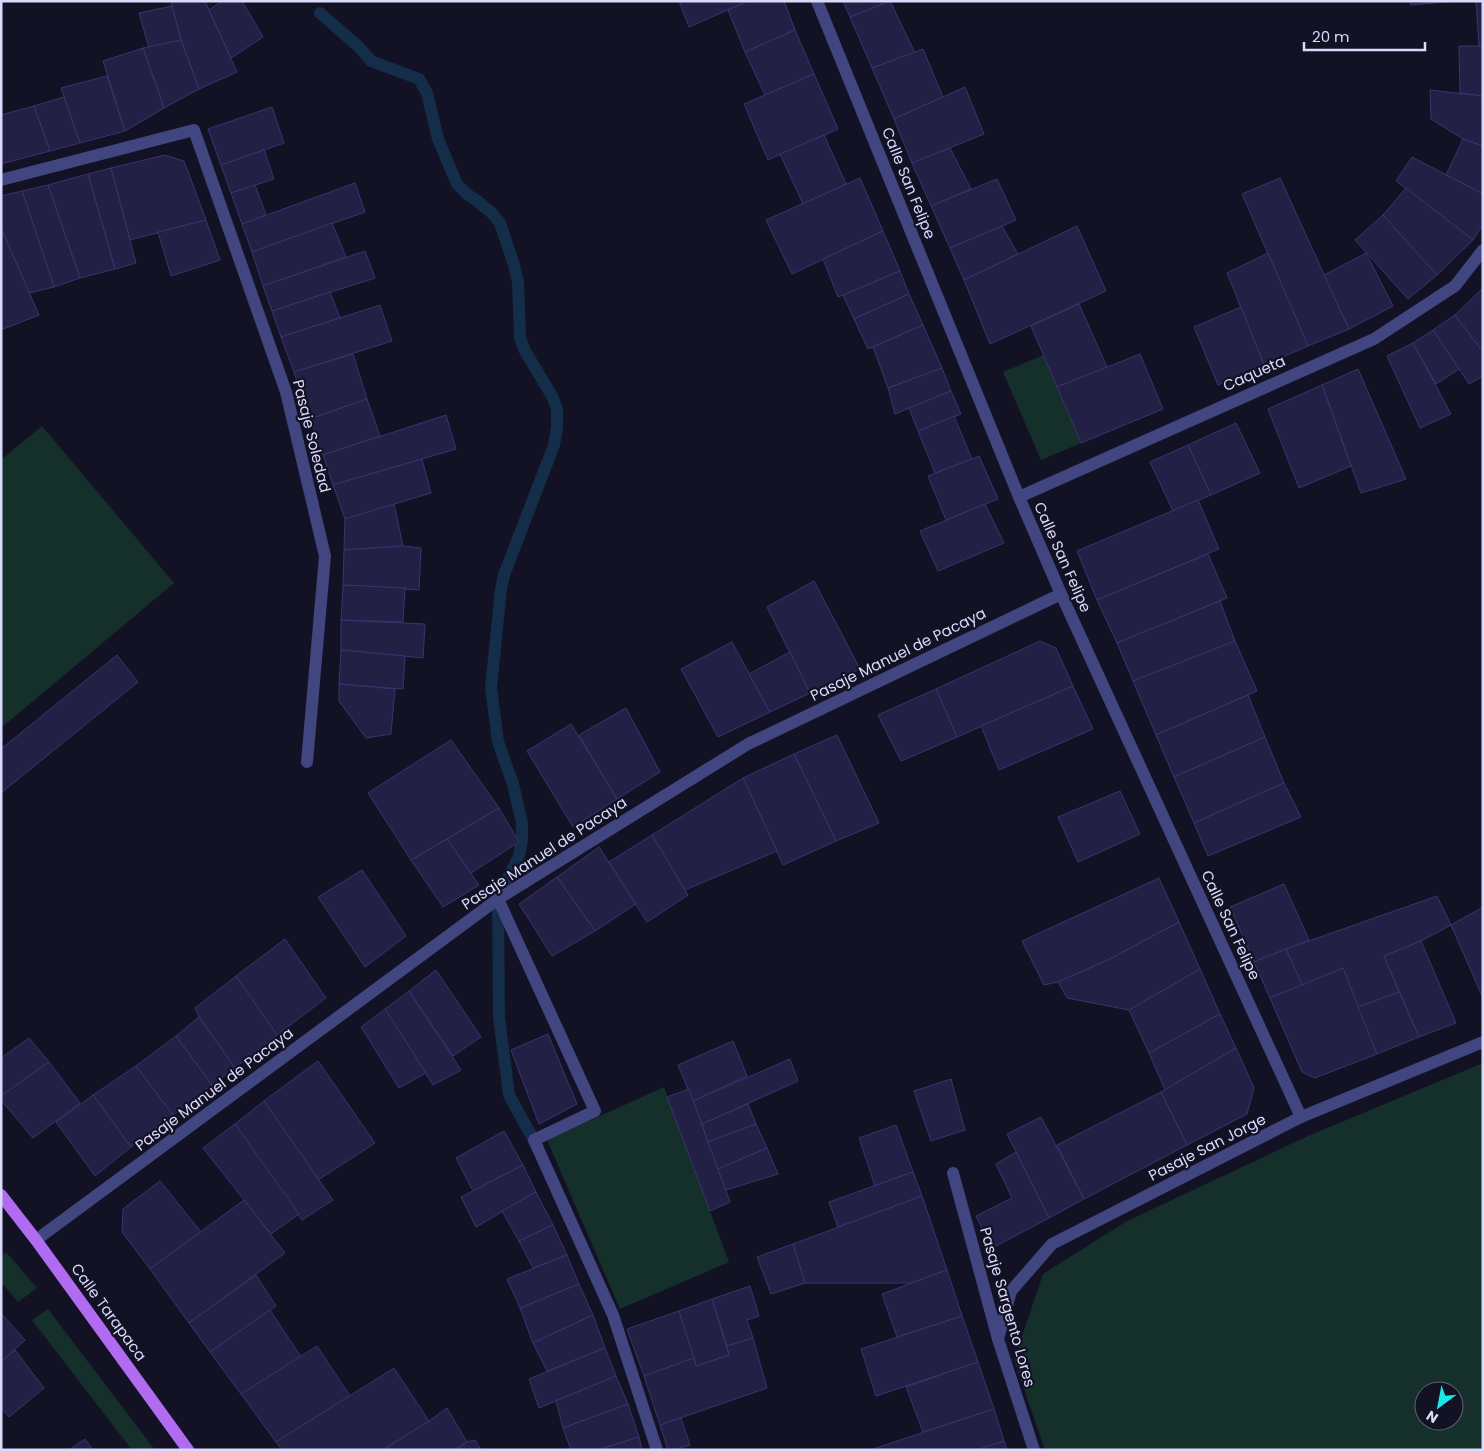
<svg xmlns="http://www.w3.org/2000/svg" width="1484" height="1451" font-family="Poppins,sans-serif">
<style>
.green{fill:#152f2b;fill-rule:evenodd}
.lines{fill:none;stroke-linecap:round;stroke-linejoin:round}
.stream{stroke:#142d48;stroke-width:12}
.building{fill:#232045;stroke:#39346e}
.minor{stroke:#414680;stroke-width:12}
.major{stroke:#b06bf1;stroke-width:12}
.labels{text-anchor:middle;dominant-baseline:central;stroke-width:4.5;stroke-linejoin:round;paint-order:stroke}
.street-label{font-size:15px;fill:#dadafb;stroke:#131225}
</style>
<rect width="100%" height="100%" fill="#131225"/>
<g class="green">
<path d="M1044 355 1081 443 1041 460 1003 372Z"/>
<path d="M42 426 174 583 1 728V460Z"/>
<path d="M1483 1063V1450H1045L1014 1360 1043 1274 1127 1221 1308 1136ZM1424 1391H1454V1421H1424Z"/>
<path d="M664 1087 729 1262 620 1309 547 1140Z"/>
<path d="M6 1252 37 1288 18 1302 1 1282V1256Z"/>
<path d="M48 1309 155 1450H132L32 1320Z"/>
</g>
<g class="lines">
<path class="stream" d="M320 13 359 47 371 61 419 79 427 93 438 139 457 184 468 195 476 200 492 213 500 223 514 265 518 282 520 338 525 351 552 396 557 409V427L554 445 504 575 501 589 491 688 498 742 513 784 522 823V840L519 856 498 899 499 1017 509 1095 538 1148"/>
</g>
<g class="building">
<path d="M175 1H205L237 72 199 89 181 40 171 3Z"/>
<path d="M222 1H242L263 37 231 58 209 10Z"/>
<path d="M679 1H748L689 27Z"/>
<path d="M748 1H784L795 30 745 52 728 10Z"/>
<path d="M843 1H890L850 17Z"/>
<path d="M890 1 915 53 872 68 850 17Z"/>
<path d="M1410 1H1456L1411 5Z"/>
<path d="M1476 1H1483V46H1479Z"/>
<path d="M172 6 181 40 149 48 139 13Z"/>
<path d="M795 30 814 74 765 95 745 52Z"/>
<path d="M181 40 199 89 164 108 143 48Z"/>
<path d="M1459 46H1483V96L1460 93Z"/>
<path d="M143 48 164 108 125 131 103 61Z"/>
<path d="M923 49 943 97 894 119 872 68Z"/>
<path d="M814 74 838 129 768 160 744 104Z"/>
<path d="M107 76 125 131 80 143 61 88Z"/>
<path d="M965 87 984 134 912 163 894 119Z"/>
<path d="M1430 90 1483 96V146L1463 139 1431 119Z"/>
<path d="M64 97 80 143 50 151 34 106Z"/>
<path d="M34 106 50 151 1 164V115Z"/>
<path d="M272 107 284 143 221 165 208 129Z"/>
<path d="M824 135 846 184 803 204 780 154Z"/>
<path d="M1463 139 1483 146V194L1446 175Z"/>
<path d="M950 148 971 189 931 206 912 163Z"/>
<path d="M264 150 274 179 231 193 221 165Z"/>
<path d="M165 155 184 161 206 220 130 240 111 168Z"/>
<path d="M1412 157 1483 194V224L1473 240 1396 181Z"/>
<path d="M111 168 136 263 115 269 88 174Z"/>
<path d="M88 174 115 269 80 278 48 185Z"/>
<path d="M860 178 883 231 792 274 766 220Z"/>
<path d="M1280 178 1349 329 1308 346 1242 194Z"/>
<path d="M997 179 1016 220 950 248 931 206Z"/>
<path d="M355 183 365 212 252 252 242 224Z"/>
<path d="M48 185 80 278 54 287 22 191Z"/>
<path d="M255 185 266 215 242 224 231 193Z"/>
<path d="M1406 188 1473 240 1437 275 1383 215Z"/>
<path d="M22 191 54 287 29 293 1 228V196Z"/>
<path d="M1383 215 1437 275 1408 299 1355 240Z"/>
<path d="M206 220 220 260 171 276 158 232Z"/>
<path d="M332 223 346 257 263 286 252 252Z"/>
<path d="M1002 226 1018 254 964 280 950 248Z"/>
<path d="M1077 226 1106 291 990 344 964 280Z"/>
<path d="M1 228 39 315 1 330Z"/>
<path d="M883 231 900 271 838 297 823 259Z"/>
<path d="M365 251 375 278 272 311 263 286Z"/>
<path d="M1268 253 1308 346 1264 365 1227 273Z"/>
<path d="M1366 253 1393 306 1349 329 1324 275Z"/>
<path d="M900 271 909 294 854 319 843 295Z"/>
<path d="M1483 288V352L1455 315Z"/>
<path d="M330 292 340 318 281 337 272 311Z"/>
<path d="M909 294 923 325 868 349 854 319Z"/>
<path d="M1079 304 1107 367 1057 387 1031 326Z"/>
<path d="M380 305 392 341 294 372 281 337Z"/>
<path d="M1241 307 1264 365 1218 385 1194 327Z"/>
<path d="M1455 315 1483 352V376L1469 384 1433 330Z"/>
<path d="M923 325 942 368 888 388 873 347Z"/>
<path d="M1433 330 1459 369 1436 384 1413 343Z"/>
<path d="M1413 343 1451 414 1420 428 1387 356Z"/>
<path d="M353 354 367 399 310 419 294 372Z"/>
<path d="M1140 354 1163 409 1081 443 1057 387Z"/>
<path d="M942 368 951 391 895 414 888 388Z"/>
<path d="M1358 369 1406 479 1361 493 1322 385Z"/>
<path d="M1322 385 1351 466 1299 488 1268 409Z"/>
<path d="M951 391 961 414 918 431 909 408Z"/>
<path d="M367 399 380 436 323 455 310 419Z"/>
<path d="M446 415 456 449 333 485 323 455Z"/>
<path d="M954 416 972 459 935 473 918 431Z"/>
<path d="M1236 423 1260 473 1211 495 1188 445Z"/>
<path d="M1188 445 1211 495 1173 511 1150 462Z"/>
<path d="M979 456 998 499 946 520 928 476Z"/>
<path d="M422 459 431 493 345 519 333 485Z"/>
<path d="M1198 500 1219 549 1097 600 1077 551Z"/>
<path d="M394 504 403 546 344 550 345 519Z"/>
<path d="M985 504 1004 543 938 571 920 531Z"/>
<path d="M403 546 421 548 419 590 343 585 344 550Z"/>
<path d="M1208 554 1227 598 1117 643 1097 600Z"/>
<path d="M814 581 860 669 810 693 767 607Z"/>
<path d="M343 585 405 588 403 622 341 620Z"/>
<path d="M1220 601 1235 641 1133 681 1117 643Z"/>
<path d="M341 620 425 624 423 658 341 650Z"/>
<path d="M1040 641 1056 648 1073 686 957 737 936 689Z"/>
<path d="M1235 641 1257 691 1156 735 1133 681Z"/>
<path d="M732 642 770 712 718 737 681 669Z"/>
<path d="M341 650 405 656 403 689 339 684Z"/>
<path d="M790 652 810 693 770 712 749 674Z"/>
<path d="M117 655 138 682 1 793V749Z"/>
<path d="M339 684 395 689 391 734 366 738 339 701Z"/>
<path d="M1073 686 1093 729 999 770 981 726Z"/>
<path d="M936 689 957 737 901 761 878 715Z"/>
<path d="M1248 695 1265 737 1174 777 1156 735Z"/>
<path d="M626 708 660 772 617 799 579 735Z"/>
<path d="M571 724 617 799 573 827 527 751Z"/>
<path d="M837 735 879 823 836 841 794 754Z"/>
<path d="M1265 737 1284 783 1194 823 1174 777Z"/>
<path d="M451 740 499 808 411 860 368 793Z"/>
<path d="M794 754 836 841 783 865 743 778Z"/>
<path d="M743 778 777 851 685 890 652 835Z"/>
<path d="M1284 783 1301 817 1208 856 1194 823Z"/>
<path d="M1120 791 1140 834 1078 862 1058 817Z"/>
<path d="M499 808 519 842 471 873 447 839Z"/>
<path d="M652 835 688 895 647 922 609 862Z"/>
<path d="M447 839 479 885 443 907 411 860Z"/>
<path d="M599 847 636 904 595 931 557 877Z"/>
<path d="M362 870 406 936 365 967 318 897Z"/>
<path d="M557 877 595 931 552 956 519 904Z"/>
<path d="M1159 878 1179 922 1108 960 1058 982 1044 985 1022 941Z"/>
<path d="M1284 884 1309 940 1254 962 1230 907Z"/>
<path d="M1437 896 1451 925 1421 941 1384 956 1399 992 1358 1007 1343 968 1302 985 1286 949Z"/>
<path d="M1483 907V998L1451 925Z"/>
<path d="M1179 922 1200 969 1129 1010 1067 998 1058 982 1108 960Z"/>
<path d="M285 939 326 998 277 1035 236 976Z"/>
<path d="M1421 941 1456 1023 1419 1037 1384 956Z"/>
<path d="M1286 949 1302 985 1270 998 1254 962Z"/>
<path d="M1343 968 1377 1054 1315 1078 1302 1072 1270 998Z"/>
<path d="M1200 969 1220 1014 1149 1053 1129 1010Z"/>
<path d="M436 970 481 1037 453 1056 409 991Z"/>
<path d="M236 976 277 1035 235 1068 199 1017 195 1008Z"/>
<path d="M409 991 461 1070 433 1085 385 1009Z"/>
<path d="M1399 992 1419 1037 1377 1054 1358 1007Z"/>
<path d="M385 1009 426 1073 399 1088 361 1027Z"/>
<path d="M1220 1014 1236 1048 1165 1090 1149 1053Z"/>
<path d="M199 1017 235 1068 212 1085 176 1036Z"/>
<path d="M548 1034 577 1104 539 1124 511 1050Z"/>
<path d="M176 1036 212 1085 173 1115 136 1066Z"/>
<path d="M29 1038 49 1062 1 1096V1058Z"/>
<path d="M733 1041 747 1076 693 1101 678 1065Z"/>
<path d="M1236 1048 1254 1088 1247 1114 1187 1145 1161 1092Z"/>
<path d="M790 1059 798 1081 702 1124 693 1101Z"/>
<path d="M318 1061 375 1143 318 1180 264 1101Z"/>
<path d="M49 1062 80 1103 33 1138 1 1100V1096Z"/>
<path d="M136 1066 173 1115 131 1147 93 1095Z"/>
<path d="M951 1079 965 1130 931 1141 914 1091Z"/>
<path d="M689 1089 730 1202 710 1211 667 1097Z"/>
<path d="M1161 1092 1187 1145 1084 1199 1057 1145Z"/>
<path d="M93 1095 131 1147 95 1176 56 1122Z"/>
<path d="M264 1101 333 1200 302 1220 235 1124Z"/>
<path d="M748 1104 756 1124 708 1142 702 1124Z"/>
<path d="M1041 1117 1084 1199 1049 1218 1007 1134Z"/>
<path d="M235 1124 299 1214 271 1234 203 1148Z"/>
<path d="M756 1124 767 1148 718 1169 708 1142Z"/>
<path d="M896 1125 913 1172 875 1186 859 1138Z"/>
<path d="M504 1131 523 1165 473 1191 456 1158Z"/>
<path d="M767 1148 778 1174 726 1190 718 1169Z"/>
<path d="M1016 1152 1049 1218 992 1248 976 1216 1012 1198 996 1164Z"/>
<path d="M523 1165 536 1192 476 1227 461 1197Z"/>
<path d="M913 1172 922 1196 838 1227 829 1202Z"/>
<path d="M160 1181 201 1232 150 1269 122 1232 123 1209Z"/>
<path d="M536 1192 553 1225 519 1241 502 1211Z"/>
<path d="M922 1196 947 1270 911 1283H805L793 1244Z"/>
<path d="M244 1200 285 1253 189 1323 150 1269Z"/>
<path d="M553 1225 567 1255 533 1268 519 1241Z"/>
<path d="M793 1244 805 1283 771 1294 757 1257Z"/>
<path d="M567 1255 579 1284 520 1308 507 1279Z"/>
<path d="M947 1270 962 1316 897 1337 882 1294Z"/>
<path d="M256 1275 276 1306 210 1352 189 1323Z"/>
<path d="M579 1284 593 1315 533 1343 520 1308Z"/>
<path d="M750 1286 759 1316 747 1320 753 1338 727 1346 712 1299Z"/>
<path d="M712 1299 729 1355 696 1366 679 1311Z"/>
<path d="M270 1310 301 1357 241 1394 210 1352Z"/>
<path d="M679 1311 694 1358 644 1376 627 1329Z"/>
<path d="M1 1313 25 1340 1 1362Z"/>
<path d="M593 1315 605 1348 547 1371 533 1343Z"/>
<path d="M962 1316 978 1362 876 1396 861 1349Z"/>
<path d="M753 1338 767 1388 660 1425 644 1376 694 1358 696 1366 729 1355 727 1346Z"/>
<path d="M317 1346 350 1396 276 1442 241 1394Z"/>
<path d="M605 1348 616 1376 539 1408 529 1379Z"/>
<path d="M15 1350 44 1388 9 1417 1 1408V1362Z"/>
<path d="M978 1362 994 1409 923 1432 906 1387Z"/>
<path d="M394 1368 429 1421 383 1450H282L276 1442Z"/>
<path d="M616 1376 628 1404 563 1428 556 1401Z"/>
<path d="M628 1404 639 1437 598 1450H571L563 1428Z"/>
<path d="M447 1408 467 1442 454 1450H383L429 1421Z"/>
<path d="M994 1409 1004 1441 977 1450H877L876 1448Z"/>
<path d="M681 1418 690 1445 674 1450H668L660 1425Z"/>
<path d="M639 1437 642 1450H598Z"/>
<path d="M85 1439 93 1450H69Z"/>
<path d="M475 1440 481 1450H454L467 1442Z"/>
<path d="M1004 1441 1007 1450H977Z"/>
</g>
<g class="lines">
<g class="minor">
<path d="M817 1 1019 497 1061 594 1301 1117"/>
<path d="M1 180 194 130 286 392 325 556 307 762"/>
<path d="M1019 497 1374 339 1455 286 1483 250"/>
<path d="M498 899 595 1111 534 1140 613 1315 657 1450"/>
<path d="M953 1173 998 1339 1034 1450"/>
<path d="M36 1240 498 899 748 744 1061 594"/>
<path d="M998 1339 1011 1291 1052 1244 1301 1117 1483 1042"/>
</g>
<path class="major" d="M1 1195 36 1240 188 1450"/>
</g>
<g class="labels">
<g class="street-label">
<text transform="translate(909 183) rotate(68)">Calle San Felipe</text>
<text transform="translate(1254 373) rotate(-24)">Caqueta</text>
<text transform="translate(312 436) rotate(76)">Pasaje Soledad</text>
<text transform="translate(1063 557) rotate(66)">Calle San Felipe</text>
<text transform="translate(898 654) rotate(-26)">Pasaje Manuel de Pacaya</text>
<text transform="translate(544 853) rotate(-33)">Pasaje Manuel de Pacaya</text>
<text transform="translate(1231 925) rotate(65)">Calle San Felipe</text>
<text transform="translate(214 1089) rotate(-37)">Pasaje Manuel de Pacaya</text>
<text transform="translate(1207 1147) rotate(-27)">Pasaje San Jorge</text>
<text transform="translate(1008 1307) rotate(74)">Pasaje Sargento Lores</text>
<text transform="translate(109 1312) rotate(54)">Calle Tarapaca</text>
</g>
</g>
<rect width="1484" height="1451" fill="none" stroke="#dadafb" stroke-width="5"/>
<g transform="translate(1439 1406) rotate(212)"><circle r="24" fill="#131225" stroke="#63627b"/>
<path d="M0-4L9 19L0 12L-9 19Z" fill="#18e9e6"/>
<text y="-8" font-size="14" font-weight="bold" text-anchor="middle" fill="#dadafb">N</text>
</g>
<path d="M1304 42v8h121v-8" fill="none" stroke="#dadafb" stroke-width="2.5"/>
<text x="1312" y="42" font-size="15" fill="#dadafb" stroke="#131225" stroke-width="4" paint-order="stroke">20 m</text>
</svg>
